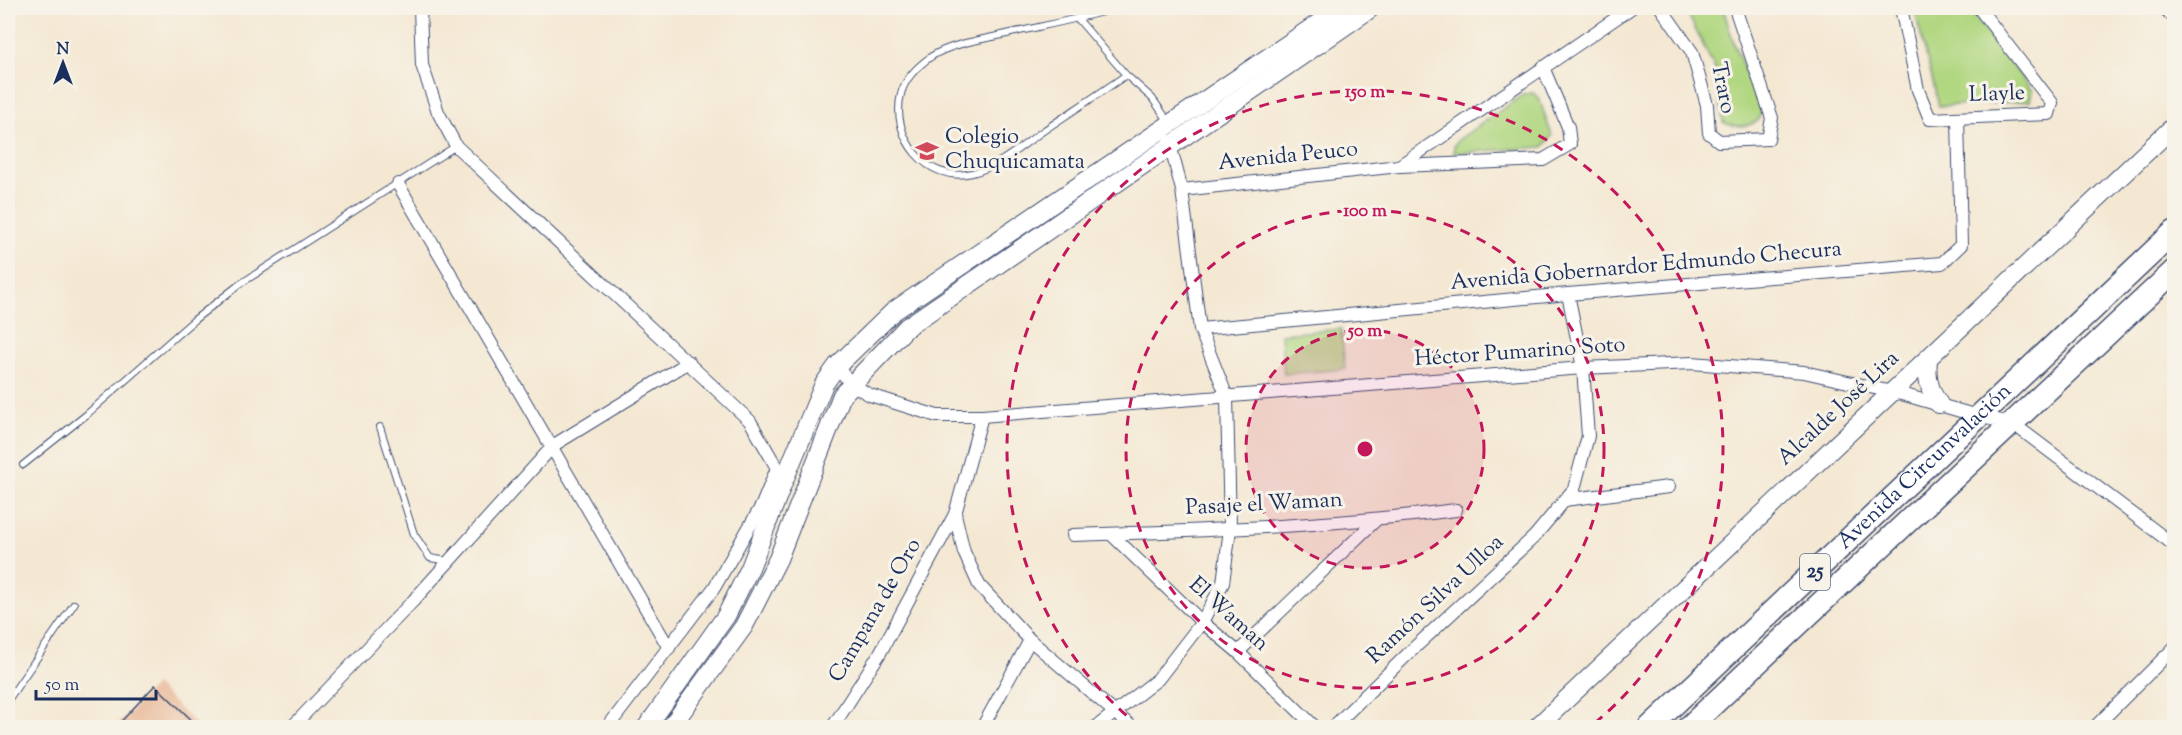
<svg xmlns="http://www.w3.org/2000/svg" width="2182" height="735" font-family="'Sorts Mill Goudy',serif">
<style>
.green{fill:#b1d781;stroke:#668370;stroke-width:1.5}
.building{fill:#e6b08d}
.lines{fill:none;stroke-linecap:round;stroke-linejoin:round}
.lane-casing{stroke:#3c4b70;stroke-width:8}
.street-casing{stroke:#3c4b70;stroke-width:14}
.secondary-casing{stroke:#3c4b70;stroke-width:20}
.highway-casing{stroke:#3c4b70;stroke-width:25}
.lane{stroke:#fff;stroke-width:6}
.street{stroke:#fff;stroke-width:12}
.secondary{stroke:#fff;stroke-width:18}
.highway{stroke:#fff;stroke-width:22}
.ring{fill:none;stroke:#c2185b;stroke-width:3;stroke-dasharray:10 8}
.labels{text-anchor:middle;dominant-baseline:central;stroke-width:6;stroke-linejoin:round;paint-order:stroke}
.shield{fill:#f7f3e8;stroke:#5d6a87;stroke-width:1.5}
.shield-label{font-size:21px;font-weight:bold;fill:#1b2f5e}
.street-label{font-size:22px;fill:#1b2f5e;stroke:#f7f3e8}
.poi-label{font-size:22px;fill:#1b2f5e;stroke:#f7f3e8;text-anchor:start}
.centre{fill:#c2185b;stroke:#f7f3e8;stroke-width:3}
.ring-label{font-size:18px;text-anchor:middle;font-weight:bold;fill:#c2185b;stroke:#f7f3e8;stroke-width:6;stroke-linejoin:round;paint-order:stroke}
</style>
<rect width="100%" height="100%" fill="#f7f3e8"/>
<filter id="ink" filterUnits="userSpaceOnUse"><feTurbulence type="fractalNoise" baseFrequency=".0167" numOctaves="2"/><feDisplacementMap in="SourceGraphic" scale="12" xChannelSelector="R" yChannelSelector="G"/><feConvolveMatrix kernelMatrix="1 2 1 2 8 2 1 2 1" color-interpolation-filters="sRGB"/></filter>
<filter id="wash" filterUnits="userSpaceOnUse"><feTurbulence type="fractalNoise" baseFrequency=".008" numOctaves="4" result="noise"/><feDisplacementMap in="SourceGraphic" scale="24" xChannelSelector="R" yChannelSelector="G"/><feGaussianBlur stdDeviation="1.35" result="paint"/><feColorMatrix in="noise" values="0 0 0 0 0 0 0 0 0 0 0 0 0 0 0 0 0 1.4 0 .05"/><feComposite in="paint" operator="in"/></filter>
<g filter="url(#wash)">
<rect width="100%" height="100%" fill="#f4e8d3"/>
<g class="green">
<path d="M1685 8H1723L1734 44 1761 112 1758 121C1747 127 1735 128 1723 122L1715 69Z"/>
<path d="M1914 8H1968L2032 91 2030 101 1939 106Z"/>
<path d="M1533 93 1539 98 1552 136 1543 147 1454 153V146L1458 140 1524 94Z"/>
<path d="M1341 329 1345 369 1284 374 1281 334Z"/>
</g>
<g id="blocks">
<path class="building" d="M155 685 200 728H115Z"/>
</g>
</g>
<g filter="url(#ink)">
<use href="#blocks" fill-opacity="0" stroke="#3c4b70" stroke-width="1.5"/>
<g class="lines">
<g class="lane-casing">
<g id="lane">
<path d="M1117 8C1079 19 1041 26 1002 35 979 40 952 44 932 56 919 65 905 78 901 94 890 137 927 184 972 173 1000 166 1020 147 1043 131 1071 112 1099 94 1126 75"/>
<path d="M1078 19 1126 75 1152 98 1169 122"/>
<path d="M380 427 414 534 430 558 448 561"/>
<path d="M23 465 86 415 194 320 240 284 456 146"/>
<path d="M8 700 74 604"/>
</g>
</g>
<g class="street-casing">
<g id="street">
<path d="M420 8 422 65 438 112 456 146 750 421 777 468 782 485"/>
<path d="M1661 8 1692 52 1707 105 1709 133 1719 141 1768 139 1772 118 1735 8"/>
<path d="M1901 8 1918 90 1930 119 2049 114 2052 103 1979 8"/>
<path d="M2164 8 2169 13 2174 8"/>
<path d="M1400 166 1543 160 1570 144 1568 127 1543 67"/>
<path d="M398 184 669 648"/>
<path d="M1182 190 1399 166 1631 8"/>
<path d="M1200 329 1568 294 1942 263 1961 245 1958 118"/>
<path d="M837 366 851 384 870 395 937 416H982L1583 368 1692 363 1804 372 1905 395 1981 417 2012 423 2174 545"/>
<path d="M982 416 955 514 964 552 979 585 1030 640 1133 728"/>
<path d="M1564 500 1669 487"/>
<path d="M1111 534 1202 622 1238 652 1316 728"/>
<path d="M1073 535C1201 531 1329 526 1456 510"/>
<path d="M1238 652 1376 520"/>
<path d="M291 728 413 601 554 445 689 362"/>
<path d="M607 728 714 588 762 505 777 468"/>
<path d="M832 728 880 653 955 514"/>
<path d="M982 728 1030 640"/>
<path d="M1095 728 1158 679 1202 622 1223 583 1230 529 1227 397 1200 329 1182 190 1169 141"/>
<path d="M1332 728 1413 649 1534 537 1574 489 1588 436 1583 368 1568 294"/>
<path d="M2094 728 2174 648"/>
</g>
</g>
<g class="secondary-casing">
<g id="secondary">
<path d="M1928 360C1926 377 1929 391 1939 404"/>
<path d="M646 728 726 616 750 568 782 485 824 384 837 366 894 311 1341 8"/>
<path d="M670 728 744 626 778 559 842 395 907 327 1371 8"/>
<path d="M1536 728 2174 126"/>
</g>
</g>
<g class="highway-casing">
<g id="highway">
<path id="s1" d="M1649 728 2174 232"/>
<path d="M1688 728 2174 271"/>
</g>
</g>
<use href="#lane" class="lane"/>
<use href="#street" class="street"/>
<use href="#secondary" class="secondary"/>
<use href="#highway" class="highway"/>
</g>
</g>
<circle cx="1365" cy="449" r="119" fill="#c2185b" fill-opacity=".12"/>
<g class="ring">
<circle cx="1365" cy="449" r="119"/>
<circle cx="1365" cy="449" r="239"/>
<path d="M1140 727A358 358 0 1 1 1590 727"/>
</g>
<defs>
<g id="school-bare" transform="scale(1.8)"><path d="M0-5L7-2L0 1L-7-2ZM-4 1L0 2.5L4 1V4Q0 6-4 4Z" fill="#d1495b" stroke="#f7f3e8" stroke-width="2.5" paint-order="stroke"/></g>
</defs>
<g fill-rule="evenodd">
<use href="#school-bare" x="927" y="151"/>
</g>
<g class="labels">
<rect class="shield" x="1800" y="554" width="30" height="36" rx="4.5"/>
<g class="shield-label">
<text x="1815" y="572">25</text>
</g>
<g class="street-label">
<text transform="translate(1722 88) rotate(78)">Traro</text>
<text transform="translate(1997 95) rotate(-2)">Llayle</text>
<text transform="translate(1288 157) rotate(-6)">Avenida Peuco</text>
<text transform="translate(1646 267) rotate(-5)">Avenida Gobernardor Edmundo Checura</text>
<text transform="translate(1520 353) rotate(-4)">Héctor Pumarino Soto</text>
<text transform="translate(1839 409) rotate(-43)">Alcalde José Lira</text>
<text stroke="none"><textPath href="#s1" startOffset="380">Avenida Circunvalación</textPath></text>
<text transform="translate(1264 505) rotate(-3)">Pasaje el Waman</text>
<text transform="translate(1436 600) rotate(-43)">Ramón Silva Ulloa</text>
<text transform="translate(876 611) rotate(-60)">Campana de Oro</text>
<text transform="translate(1228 615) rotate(42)">El Waman</text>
</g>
<g class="poi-label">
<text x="945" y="138">Colegio<tspan x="945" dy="25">Chuquicamata</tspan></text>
</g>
</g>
<circle cx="1365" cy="449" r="9" class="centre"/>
<g class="ring-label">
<text x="1365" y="97">150 m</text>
<text x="1365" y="216">100 m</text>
<text x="1365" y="336">50 m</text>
</g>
<rect width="2182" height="735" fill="none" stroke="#f7f3e8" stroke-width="30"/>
<g transform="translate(63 63)" stroke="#f7f3e8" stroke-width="4.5" paint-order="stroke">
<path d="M0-4.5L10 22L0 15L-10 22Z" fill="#1b2f5e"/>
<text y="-9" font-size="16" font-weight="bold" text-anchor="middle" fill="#1b2f5e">N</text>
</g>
<path d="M36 690v9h120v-9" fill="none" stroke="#1b2f5e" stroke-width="3"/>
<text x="45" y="690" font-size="18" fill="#1b2f5e" stroke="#f7f3e8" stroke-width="4.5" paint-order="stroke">50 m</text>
</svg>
